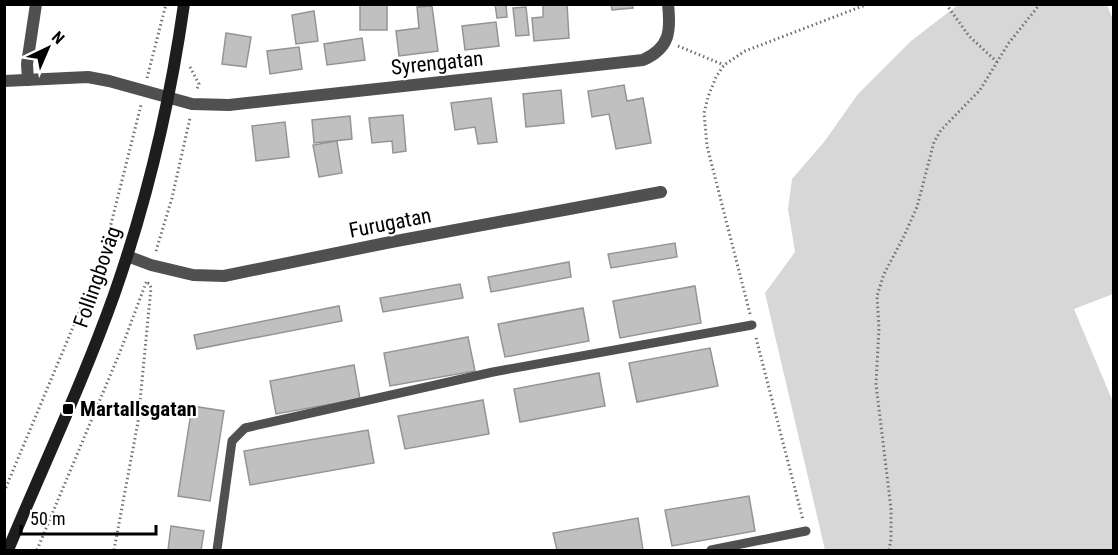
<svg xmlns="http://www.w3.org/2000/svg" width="1118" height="555" font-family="'Roboto Condensed',sans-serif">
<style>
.green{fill:#d7d7d7}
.building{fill:#c0c0c0;stroke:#949494;stroke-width:1.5}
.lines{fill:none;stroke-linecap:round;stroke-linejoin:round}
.path{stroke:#727272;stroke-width:3;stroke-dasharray:1.5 3;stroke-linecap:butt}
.lane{stroke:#505050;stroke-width:9}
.street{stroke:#505050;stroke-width:12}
.secondary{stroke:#1d1d1d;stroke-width:12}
.poi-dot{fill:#000;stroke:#fff;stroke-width:2}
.labels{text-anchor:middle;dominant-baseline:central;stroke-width:4.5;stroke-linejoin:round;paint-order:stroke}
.street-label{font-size:21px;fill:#000;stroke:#fff}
.poi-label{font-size:21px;font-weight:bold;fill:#000;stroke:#fff;text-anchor:start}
</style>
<rect width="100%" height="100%" fill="#fff"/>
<path class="green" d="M959 4 1107 5 1113 20V294L1074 309 1113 402V550H825L765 293 795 252 788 209 792 179 824 142 858 94 911 41Z"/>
<g class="building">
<rect x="360" y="4" width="27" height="26"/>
<path d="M495 4H506L507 17 497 18Z"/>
<path d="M543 4H567L569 38 534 41 532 18 543 17Z"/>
<path d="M611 4H632L633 8 612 10Z"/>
<path d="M432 6 438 51 399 56 396 31 419 28 417 7Z"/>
<path d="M526 7 529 35 516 36 513 8Z"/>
<path d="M314 11 318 41 296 44 292 15Z"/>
<path d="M496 22 499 46 465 50 462 26Z"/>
<path d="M226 33 251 37 246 67 222 64Z"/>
<path d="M362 38 365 60 327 65 324 44Z"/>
<path d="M299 47 302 69 270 74 267 51Z"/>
<path d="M624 85 627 101 643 98 651 143 616 149 609 114 592 117 588 91Z"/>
<path d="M561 90 564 123 526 127 523 94Z"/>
<path d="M491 98 497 142 478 144 475 127 455 130 451 103Z"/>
<path d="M403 115 406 151 393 153 392 141 372 143 369 118Z"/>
<path d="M350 116 352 139 314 143 312 120Z"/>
<path d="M285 122 289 157 256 161 252 126Z"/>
<path d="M337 141 342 173 319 177 313 145Z"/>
<path d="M675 243 677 257 611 268 608 254Z"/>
<path d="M569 262 571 277 491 292 488 277Z"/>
<path d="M460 284 463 298 383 312 380 298Z"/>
<path d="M695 286 701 323 620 338 613 301Z"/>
<path d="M339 306 342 321 197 349 194 335Z"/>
<path d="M583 308 589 341 505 357 498 324Z"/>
<path d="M468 337 475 371 390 386 384 353Z"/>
<path d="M710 348 718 386 637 402 629 363Z"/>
<path d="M354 365 360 399 276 414 270 381Z"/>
<path d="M599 373 605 406 520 422 514 389Z"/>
<path d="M483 400 489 434 405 449 398 416Z"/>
<path d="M192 406 224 411 210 501 178 496Z"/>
<path d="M368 430 374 463 250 485 244 451Z"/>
<path d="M749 496 755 531 672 546 665 510Z"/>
<path d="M638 518 643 550H557L553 533Z"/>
<path d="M171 526 204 531 201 550H168Z"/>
</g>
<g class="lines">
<g class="path">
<path d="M946 4 969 36 997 62"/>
<path d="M678 46 724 65"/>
<path d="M190 67 199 84 196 91"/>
<path d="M147 78 166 4"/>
<path d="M156 251 172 198 190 118"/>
<path d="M750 314 707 146 704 113 708 97 716 77 724 65 745 51 868 4"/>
<path d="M756 338 803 520"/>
<path d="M4 492 91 284 111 224 141 105"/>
<path d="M37 550 120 352 147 280"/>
<path d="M114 550 138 422 151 288 150 284 146 282"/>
<path d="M889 550 891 539V509L876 384 879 328 877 296 884 274 904 236 917 207 934 142 941 130 980 90 1008 44 1040 4"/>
</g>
<g class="lane">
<path d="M217 550 232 441 245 428 493 372 752 325"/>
<path d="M711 550 806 531"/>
</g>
<g class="street">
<path d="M28 80 27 64 36 4"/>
<path d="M4 81 88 77 109 81 192 104 229 105 643 60C670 48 671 31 668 4"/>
<path d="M127 256 151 265 193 275 224 276 391 242 661 192"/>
</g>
<path class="secondary" d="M8 550C43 466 83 382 114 295 147 201 170 103 184 4"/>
</g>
<rect class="poi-dot" x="62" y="403" width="12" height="12" rx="3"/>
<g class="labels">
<g class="street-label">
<text transform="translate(437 63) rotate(-6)">Syrengatan</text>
<text transform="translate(390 223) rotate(-11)">Furugatan</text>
<text transform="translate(97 277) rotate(-71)">Follingboväg</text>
</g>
<g class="poi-label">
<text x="80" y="409">Martallsgatan</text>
</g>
</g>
<rect width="1118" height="555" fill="none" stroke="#000000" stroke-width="12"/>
<g transform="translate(48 48) rotate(44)" stroke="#ffffff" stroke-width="4.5" paint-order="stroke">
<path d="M0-4.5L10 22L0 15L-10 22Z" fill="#000000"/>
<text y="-9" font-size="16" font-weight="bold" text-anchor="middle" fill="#000000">N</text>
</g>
<path d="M21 525v9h135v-9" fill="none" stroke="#000000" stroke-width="3"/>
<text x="30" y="525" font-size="18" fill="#000000" stroke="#ffffff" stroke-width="4.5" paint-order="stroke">50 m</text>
</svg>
